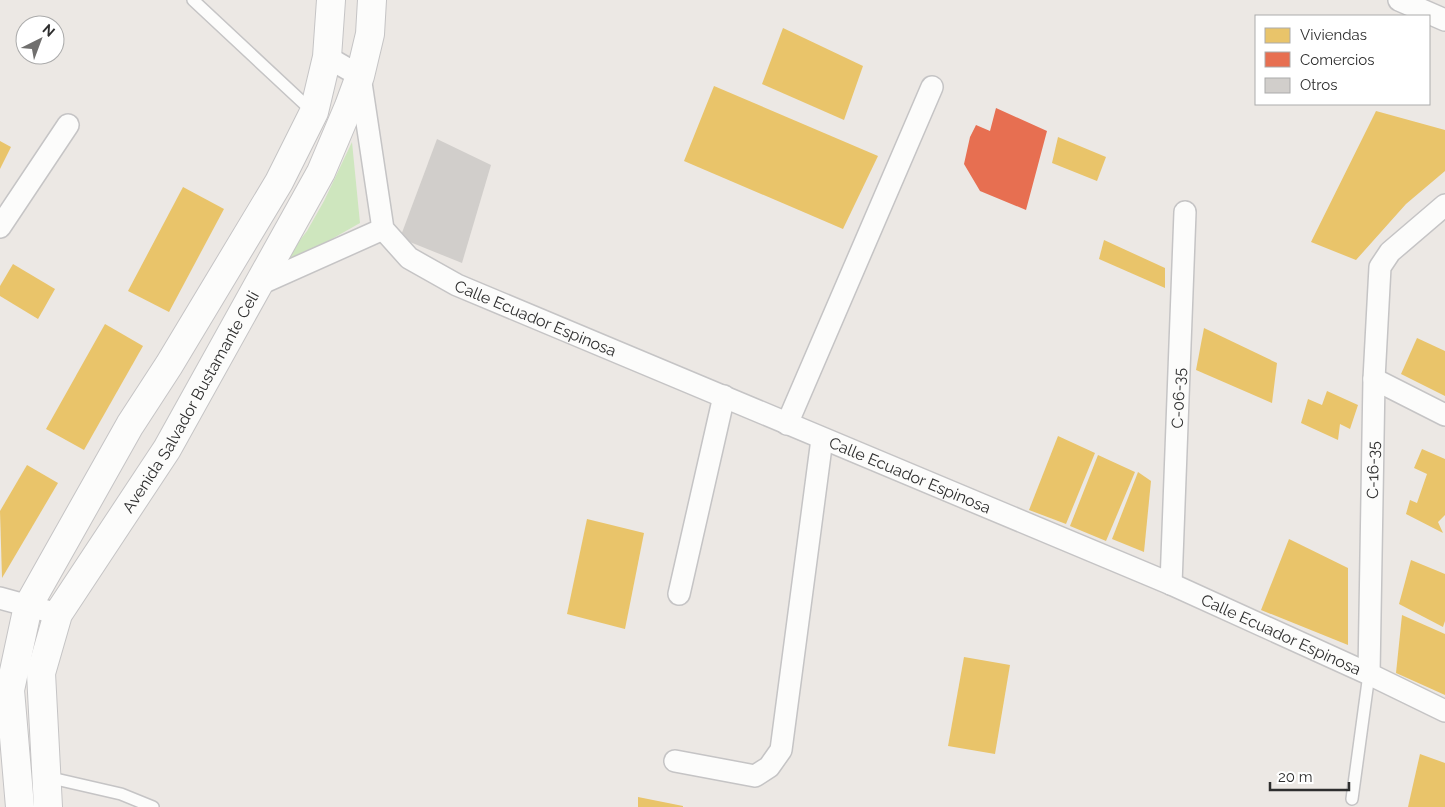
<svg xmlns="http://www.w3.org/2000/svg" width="1445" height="807" font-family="Raleway,sans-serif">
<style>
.green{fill:#cee6be}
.homes{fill:#e9c46a}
.shops{fill:#e76f51}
.building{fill:#d1cecb}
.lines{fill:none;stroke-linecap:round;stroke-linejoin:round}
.lane-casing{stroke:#c5c4c5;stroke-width:14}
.street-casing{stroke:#c5c4c5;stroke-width:24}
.secondary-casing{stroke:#c5c4c5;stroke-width:30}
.lane{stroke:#fcfcfb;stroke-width:11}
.street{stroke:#fcfcfb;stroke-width:21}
.secondary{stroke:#fcfcfb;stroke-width:28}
.labels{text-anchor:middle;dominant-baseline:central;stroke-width:5;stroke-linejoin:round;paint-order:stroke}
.street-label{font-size:16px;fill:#2e2e2e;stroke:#fff}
</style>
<rect width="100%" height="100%" fill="#ece8e4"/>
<path class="green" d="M352 142 360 223 277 270 307 231 324 201Z"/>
<g class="homes">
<path d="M783 28 863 66 844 120 762 84Z"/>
<path d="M714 86 878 156 843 229 684 161Z"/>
<path d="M1376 111 1445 130V171L1406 204 1356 260 1311 242Z"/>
<path d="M1058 137 1106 157 1097 181 1052 163Z"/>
<path d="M0 141 11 147 0 169Z"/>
<path d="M183 187 224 209 169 312 128 291Z"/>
<path d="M1104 240 1165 268V288L1099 259Z"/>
<path d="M13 264 55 289 38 319 0 296V286Z"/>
<path d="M105 324 143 346 84 450 46 429Z"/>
<path d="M1204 328 1277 363 1272 403 1196 370Z"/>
<path d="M1417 338 1445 351V396L1401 374Z"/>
<path d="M1327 391 1358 405 1350 429 1340 424 1338 440 1301 423 1308 399 1322 405Z"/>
<path d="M1058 436 1095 453 1066 524 1029 510Z"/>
<path d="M1422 449 1445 459V515L1438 522 1443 533 1406 514 1410 500 1417 503 1427 474 1414 468Z"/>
<path d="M1098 455 1135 472 1106 541 1070 526Z"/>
<path d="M27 465 58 483 2 578 0 511Z"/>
<path d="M1138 472 1151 481 1144 552 1112 539Z"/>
<path d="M587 519 644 533 625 629 567 614Z"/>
<path d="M1289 539 1348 568V645L1261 610Z"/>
<path d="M1411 560 1445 574V621L1443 627 1399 604Z"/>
<path d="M1402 615 1445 634V695L1396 673Z"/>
<path d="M964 657 1010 665 995 754 948 746Z"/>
<path d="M1420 754 1445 763V807H1408Z"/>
<path d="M638 797 683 806V807H638Z"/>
</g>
<path class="shops" d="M996 108 1047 131 1026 210 980 191 964 164 970 137 976 125 990 131Z"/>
<path class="building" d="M437 139 491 165 462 263 400 238Z"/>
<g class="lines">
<g class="lane-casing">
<g id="lane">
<path d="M193 0 312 111"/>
<path d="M47 777 121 794 153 807"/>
<path d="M1352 799 1369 674"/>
</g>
</g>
<g class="street-casing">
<g id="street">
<path d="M1399 0 1445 20"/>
<path id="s1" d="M327 57 360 76 383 229 409 258 457 285 1171 584 1369 674 1445 711"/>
<path d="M0 227 68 125"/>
<path d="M260 284 383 229"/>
<path d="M1374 379 1445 415"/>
<path d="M787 424 932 87"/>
<path id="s2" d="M1171 584 1185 212"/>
<path d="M679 594 724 396"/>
<path d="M0 598 58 614"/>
<path id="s3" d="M1369 674 1374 379 1380 267 1390 252 1445 205"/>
<path d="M675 761 755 776 769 767 781 750 822 439"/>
</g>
</g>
<g class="secondary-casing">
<g id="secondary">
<path d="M20 807 10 690 28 606 130 425 169 365 279 182 314 112 327 57 331 0"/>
<path id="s4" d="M48 807 41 673 58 614 167 449 321 172 349 106 360 76 370 34 372 0"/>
</g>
</g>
<use href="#lane" class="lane"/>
<use href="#street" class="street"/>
<use href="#secondary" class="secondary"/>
</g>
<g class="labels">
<g class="street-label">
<text stroke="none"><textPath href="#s1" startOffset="372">Calle Ecuador Espinosa</textPath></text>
<text stroke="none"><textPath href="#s2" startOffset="186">C-06-35</textPath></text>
<text stroke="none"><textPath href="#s4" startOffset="446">Avenida Salvador Bustamante Celi</textPath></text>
<text stroke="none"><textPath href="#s3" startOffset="204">C-16-35</textPath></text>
<text stroke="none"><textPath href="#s1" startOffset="778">Calle Ecuador Espinosa</textPath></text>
<text stroke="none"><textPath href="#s1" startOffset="1182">Calle Ecuador Espinosa</textPath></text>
</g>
</g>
<rect x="1255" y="15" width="175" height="90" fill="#ffffff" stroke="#ababab"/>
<rect x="1265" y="28" width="25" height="15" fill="#e9c46a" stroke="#ababab"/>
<text x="1300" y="40" font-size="15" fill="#2e2e2e">Viviendas</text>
<rect x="1265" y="52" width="25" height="15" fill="#e76f51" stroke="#ababab"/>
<text x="1300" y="65" font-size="15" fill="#2e2e2e">Comercios</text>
<rect x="1265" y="78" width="25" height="15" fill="#d1cecb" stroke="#ababab"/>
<text x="1300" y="90" font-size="15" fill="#2e2e2e">Otros</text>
<g transform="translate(40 40) rotate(42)"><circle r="24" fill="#ffffff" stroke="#ababab"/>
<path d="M0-4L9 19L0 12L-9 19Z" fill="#706f6e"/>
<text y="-8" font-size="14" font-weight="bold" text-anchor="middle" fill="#2e2e2e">N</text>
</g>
<path d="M1270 782v8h79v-8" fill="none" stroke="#2e2e2e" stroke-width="2.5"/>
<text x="1278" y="782" font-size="15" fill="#2e2e2e" stroke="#ffffff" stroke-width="4" paint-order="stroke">20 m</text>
</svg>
